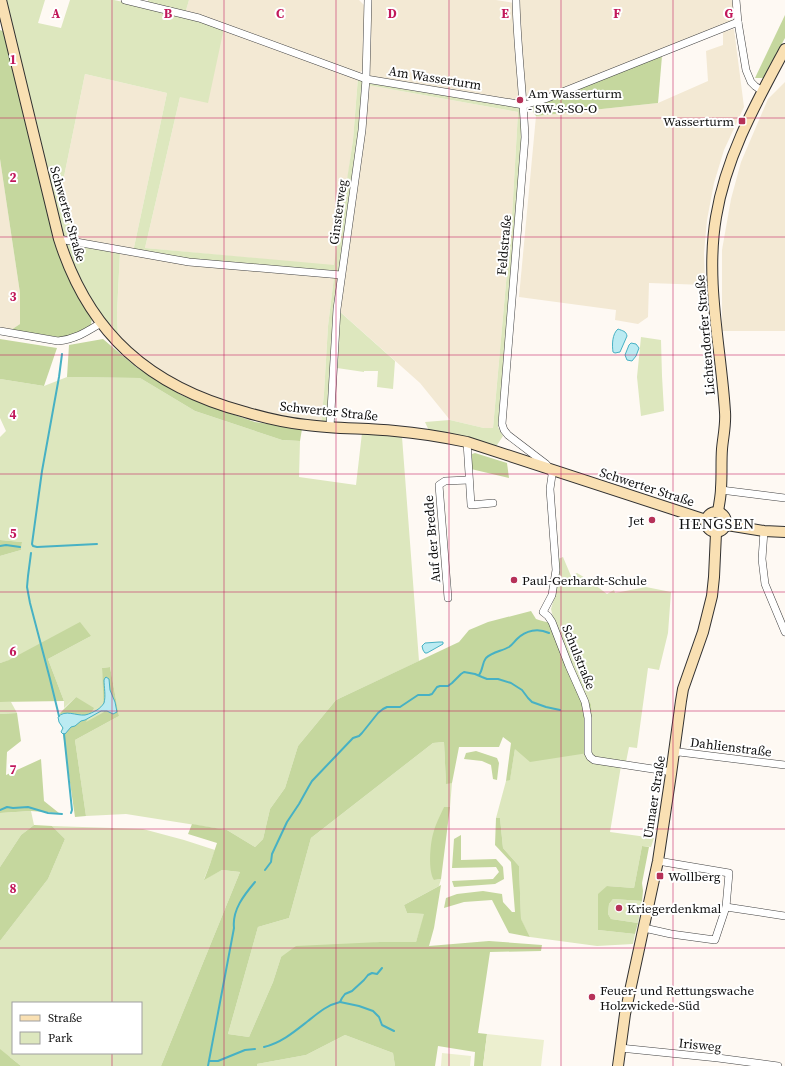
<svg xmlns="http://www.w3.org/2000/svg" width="785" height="1066" font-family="'Source Serif 4',serif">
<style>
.farmland{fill:#f3e9d4}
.green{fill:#dde7be;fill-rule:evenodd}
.forest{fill:#c5d79e}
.pitch{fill:#ecefcf}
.water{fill:#bbebf2;stroke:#47b1c4}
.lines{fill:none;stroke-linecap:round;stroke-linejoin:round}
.stream{stroke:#47b1c4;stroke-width:2}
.street-casing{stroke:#424242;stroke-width:8}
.secondary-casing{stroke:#313131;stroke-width:12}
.street{stroke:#fff;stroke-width:7}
.secondary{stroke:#f9e0b3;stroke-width:10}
.grid{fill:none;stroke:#c2185b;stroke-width:1;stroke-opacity:0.55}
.poi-dot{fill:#b63158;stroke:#fff;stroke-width:1.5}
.labels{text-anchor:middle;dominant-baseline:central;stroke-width:4;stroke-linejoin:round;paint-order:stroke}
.street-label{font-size:13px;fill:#0f0f0f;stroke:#fff}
.poi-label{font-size:13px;fill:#0f0f0f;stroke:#fff;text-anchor:start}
.quarter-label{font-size:15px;letter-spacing:1px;fill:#0f0f0f;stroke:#fff}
.grid-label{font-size:13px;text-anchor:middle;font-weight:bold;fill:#c2185b;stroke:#fff;stroke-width:4;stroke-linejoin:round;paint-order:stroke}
</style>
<rect width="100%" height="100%" fill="#fef9f3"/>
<g class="farmland">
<path d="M189 0H359L366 7 364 65 362 71 358 73 185 14Z"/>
<path d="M369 0H496L514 3 520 98 516 101 374 78 369 76Z"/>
<path d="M516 0H736L738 22 528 101 526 99Z"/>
<path d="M224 28 358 77 353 140 335 266 145 248 180 97Z"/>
<path d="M734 29 744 107 724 150 714 183 707 220 704 253 705 285 649 283 648 317 638 324 615 320 616 310 519 297 536 116 658 103 708 81 706 51 723 45V32Z"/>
<path d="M85 74 167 93 133 252 74 241 60 196Z"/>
<path d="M785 82V331H722V250L731 199 741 162 768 99Z"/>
<path d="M367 85 518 112 512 216 493 428H484L450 420 420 383 337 309Z"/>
<path d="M0 159 20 293V324L11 330 0 328Z"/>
<path d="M120 252 334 277 328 326 324 393 321 424 286 420 187 390 143 363 118 339 117 313Z"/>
</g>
<g class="green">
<path d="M3 0H45L38 23 61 28 70 0H114L165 11 224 28 208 103 180 97 145 248 334 265 353 140 358 77 363 81 361 129 339 272 189 261 133 252 167 93 85 74 60 196 74 241 60 238Z"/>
<path d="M148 0H189L185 14 148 4Z"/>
<path d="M372 82 521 108 524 137 498 427 503 436 493 451 431 435 425 422 450 420 484 428H493L512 216 518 112 367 85 369 83Z"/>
<path d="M62 241 120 252 117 313 118 339 94 312Z"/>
<path d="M334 277 337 278 339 281 329 424H321L324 393 328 326Z"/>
<path d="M339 311 395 361 393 389 377 387 378 371H364V372L337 368Z"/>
<path d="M641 337 661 340 662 376 664 411 641 416 637 377Z"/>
<path d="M67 377 140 378 195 411 282 440 300 441 299 477 356 485 362 433 402 437 419 661 336 700 298 746 285 788 270 809 263 839 255 847 227 830 126 814 86 816 75 740 119 716 110 667 102 668 105 712 86 723 76 697 64 708V701L48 659 91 636 0 663V556L21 550 22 542 0 540V437L6 431 0 418V379L44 386Z"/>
<path d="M563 557 571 576 577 573 587 579 607 594 614 590 615 593 646 587 671 592 668 633 659 670 648 668 637 748 629 747 626 762 621 766 610 832 654 838 651 847 642 846 634 888 607 886 598 930 635 934 633 944 597 946 530 937 521 920 519 866 503 848 500 818H496L506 781 510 779 515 749 569 659 554 621 551 609 558 584 559 573 558 559Z"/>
<path d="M0 702H11L17 713 0 714Z"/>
<path d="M444 742 446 783H452L450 807H444L434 880 441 879 439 886 404 905 407 913 425 914 416 942H380L281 957 273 982 249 1037 228 1034 258 927 289 918 311 838 433 743Z"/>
<path d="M31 811 34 825 21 835 0 867V813Z"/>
<path d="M52 826 143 829 184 840 215 850 210 864 204 879 222 870 240 872 161 1066H21L10 1057 0 1066V941L48 879 65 839ZM13 1003H141V1053H13Z"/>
<path d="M613 899 642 901 638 923 611 919 608 914 609 904Z"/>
<path d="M345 1035 393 1053 395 1066H257V1064L306 1055Z"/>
</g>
<g class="forest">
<path d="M785 15V38L763 78H755Z"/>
<path d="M0 30 5 32 57 240 92 317 91 326 81 333 65 338 11 330 20 324V293L0 159Z"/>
<path d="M662 56 658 103 536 116 530 108Z"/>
<path d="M0 339 57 348 44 386 0 379Z"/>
<path d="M103 339 136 367 181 395 208 406 255 422 302 429 300 441 282 440 195 411 140 378 67 377 69 345Z"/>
<path d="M475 453 507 463 509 478 471 469 472 454Z"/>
<path d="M0 540 22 542 21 550 0 556Z"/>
<path d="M531 611 536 619C541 621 546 621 551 624L591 705 592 747 588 753 530 762 515 749 510 780 506 781 511 743 503 737 499 747H459L452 783 446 784 444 742 433 743 311 838 289 918 258 927 228 1034 249 1037 273 982 281 957 296 946 380 942H416L424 914 407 913 404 905 441 885 434 928 429 946 489 941 542 945 541 951 490 952 478 1033 487 1034 483 1066H474L475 1052 438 1046 435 1066H395L393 1053 345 1035 306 1055 257 1064V1066H161L240 872 222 870 204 880 210 864 217 843 188 834 192 824 227 830 255 847 263 839 270 809 285 788 298 746 336 700 459 642 469 630 488 622Z"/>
<path d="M80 622 91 636 48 659 64 701 0 702V663L9 660Z"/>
<path d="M110 667 119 716 75 740 86 816 75 817 60 713 76 697 94 708 86 722 104 712 102 668Z"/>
<path d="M17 713 21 741 7 752 6 775 41 759 44 801 59 813 31 811 0 813V714Z"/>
<path d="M476 751 497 758 499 763 497 780 493 779 491 765 482 761 464 759 466 753Z"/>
<path d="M444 807H450L441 879 434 880C428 871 430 845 433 834 435 825 440 816 444 807Z"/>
<path d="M496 818H500L503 848 519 866 521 919 530 937 509 933 492 900 464 902 444 908 446 898 457 894 483 891 502 894 503 902 512 912H515L511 862 495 845Z"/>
<path d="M34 825 52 826 65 839 48 879 0 941V867L21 835Z"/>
<path d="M461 835V860L496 859 503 867 504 879 495 884 454 887 452 881 493 879 499 872 496 867 452 868 454 839Z"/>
<path d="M642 846 649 847 642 883 643 891 642 901 613 899 609 904 608 914 611 919 638 923 635 934 598 930V894L607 886 634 888Z"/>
<path d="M0 1049 21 1066H0Z"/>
</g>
<g class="pitch">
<path d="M487 1034 544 1040 541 1066H483Z"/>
<path d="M442 1053 471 1056 470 1066H441Z"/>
</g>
<g class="water">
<path d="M618 329C623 331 626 331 627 336L620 352 615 353 613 352C612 345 612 334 618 329Z"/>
<path d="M631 343 636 344 639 348 636 356 632 361 627 360 625 355 629 345Z"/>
<path d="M439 642H443V644L427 653H425L423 650 422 646 425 643Z"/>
<path d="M106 677 109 679 110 690 115 702 117 712 113 714 107 711H101L85 720 81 721 75 726 71 727 65 734H63L61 732 63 728 59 722 58 717C65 709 76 716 85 715 90 714 93 712 97 710 100 708 102 706 104 703 106 696 104 687 104 680L105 678Z"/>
</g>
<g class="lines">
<g class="stream">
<path d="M62 354 59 377 42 471 32 544 33 546 37 547 97 544"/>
<path d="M0 546 6 545 20 547"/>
<path d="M31 553 28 576 27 587 30 603 50 679 59 716"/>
<path d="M479 675C483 670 482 663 486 658 492 652 502 651 509 647 512 645 514 642 517 639 526 630 538 628 549 633"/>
<path d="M64 734 72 810 71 813"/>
<path d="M0 810 7 807 13 808 28 807 48 813 62 814"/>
<path d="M265 870 271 862 272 854 287 822 299 804 309 786 312 781 353 738 359 736 362 733 378 713 383 709 387 707H400L418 695H429L432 694 437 687 440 686H448L452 683 461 674 464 672 475 674 482 677 487 679H498L511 683 522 690 528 698 532 702 546 707 560 710"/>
<path d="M340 1002 359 1006 373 1011 379 1017 382 1025 394 1031"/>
<path d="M264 1047C281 1043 294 1032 308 1021 318 1013 327 1005 340 1002L342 998 345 994 352 991 364 980 368 975 372 973 377 974 382 968"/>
<path d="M209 1061H218L245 1050 255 1049"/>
<path d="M208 1066 234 928C232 910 244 895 255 882"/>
</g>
<g class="street-casing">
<g id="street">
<path d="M125 0 199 18 366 79 524 105 545 99 738 22"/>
<path d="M516 0C517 46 523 91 525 137L502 424 504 430 508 435 546 464 551 470 552 475 550 489 556 570 552 595 543 612 548 616 552 622 569 666 585 702 588 718V753L590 757 594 760 666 771"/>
<path d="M736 0 738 22 746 70 751 82 755 86 762 91"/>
<path d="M59 239 189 262 341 275"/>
<path d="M0 331 58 341C76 339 86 332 101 323"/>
<path d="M330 427 337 309 362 130 366 79 368 0"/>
<path d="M467 442 471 505 493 503"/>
<path d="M721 490 785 498"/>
<path d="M764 531 762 559 765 584 785 632"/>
<path d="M448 598 439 485 445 481 469 480"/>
<path d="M674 754 679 752 785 765"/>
<path d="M726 907 785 916"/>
<path d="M644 928 671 934 715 940 726 907 729 873 658 861"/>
<path d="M620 1048 718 1058 778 1066"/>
</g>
</g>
<g class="secondary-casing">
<g id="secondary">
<path d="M1 0 59 239C89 334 150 387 245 412 265 418 286 423 307 425 336 429 366 428 395 431 419 433 443 437 467 442L706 520"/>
<circle cx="716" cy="522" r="10"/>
<path d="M718 512C719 504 721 496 721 488 722 475 721 462 722 449 723 437 726 425 725 412 721 347 705 282 716 217 726 156 756 103 785 49"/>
<path d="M727 525 764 531 785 532"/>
<path d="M618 1066 625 1014 658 861 671 774 681 701 683 689 703 632 712 596 714 577 716 533"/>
</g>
</g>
<use href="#street" class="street"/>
<use href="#secondary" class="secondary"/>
</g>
<path class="grid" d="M112 0V1003M224 0V1066M336 0V1066M449 0V1066M561 0V1066M673 0V1066M0 118H785M0 237H785M0 355H785M0 474H785M0 592H785M0 711H785M0 829H785M0 948H785M112 1053V1066"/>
<g class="poi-dot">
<circle cx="520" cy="100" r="4"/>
<rect x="738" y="117" width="8" height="8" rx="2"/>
<circle cx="652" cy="520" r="4"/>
<circle cx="514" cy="580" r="4"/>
<rect x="656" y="872" width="8" height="8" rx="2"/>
<circle cx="619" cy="908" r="4"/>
<circle cx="592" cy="997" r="4"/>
</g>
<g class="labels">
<g class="street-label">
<text transform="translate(435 78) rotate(9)">Am Wasserturm</text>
<text transform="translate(338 212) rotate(-82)">Ginsterweg</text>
<text transform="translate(68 214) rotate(74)">Schwerter Straße</text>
<text transform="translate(504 245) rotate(-85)">Feldstraße</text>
<text transform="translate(705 335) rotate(-95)">Lichtendorfer Straße</text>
<text transform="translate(329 411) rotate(6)">Schwerter Straße</text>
<text transform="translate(647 487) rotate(18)">Schwerter Straße</text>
<text transform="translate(432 539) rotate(-95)">Auf der Bredde</text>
<text transform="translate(579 657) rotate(68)">Schulstraße</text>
<text transform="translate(731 747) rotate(7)">Dahlienstraße</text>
<text transform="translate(654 797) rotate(-81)">Unnaer Straße</text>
<text transform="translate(700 1045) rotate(6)">Irisweg</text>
</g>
<g class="poi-label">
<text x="528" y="93">Am Wasserturm<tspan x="528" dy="15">- SW-S-SO-O</tspan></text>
<text x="734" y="121" text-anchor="end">Wasserturm</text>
<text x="644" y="520" text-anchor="end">Jet</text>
<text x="522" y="580">Paul-Gerhardt-Schule</text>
<text x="668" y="876">Wollberg</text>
<text x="627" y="908">Kriegerdenkmal</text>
<text x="600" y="990">Feuer- und Rettungswache<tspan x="600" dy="15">Holzwickede-Süd</tspan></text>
</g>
<g class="quarter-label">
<text x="717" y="523">HENGSEN</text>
</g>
</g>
<g class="grid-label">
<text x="56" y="18">A</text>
<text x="168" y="18">B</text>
<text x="280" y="18">C</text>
<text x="392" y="18">D</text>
<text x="505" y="18">E</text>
<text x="617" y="18">F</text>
<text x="729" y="18">G</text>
<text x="13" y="64">1</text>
<text x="13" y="182">2</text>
<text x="13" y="301">3</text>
<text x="13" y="419">4</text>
<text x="13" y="538">5</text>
<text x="13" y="656">6</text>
<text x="13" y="774">7</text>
<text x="13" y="893">8</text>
</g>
<rect x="12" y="1002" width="130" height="52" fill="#ffffff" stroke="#9f9f9f"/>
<rect x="20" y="1015" width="20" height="6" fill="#f9e0b3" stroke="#9f9f9f"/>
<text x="48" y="1022" font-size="12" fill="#0f0f0f">Straße</text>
<rect x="20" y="1032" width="20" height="12" fill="#dde7be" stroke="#9f9f9f"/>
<text x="48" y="1042" font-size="12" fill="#0f0f0f">Park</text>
</svg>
